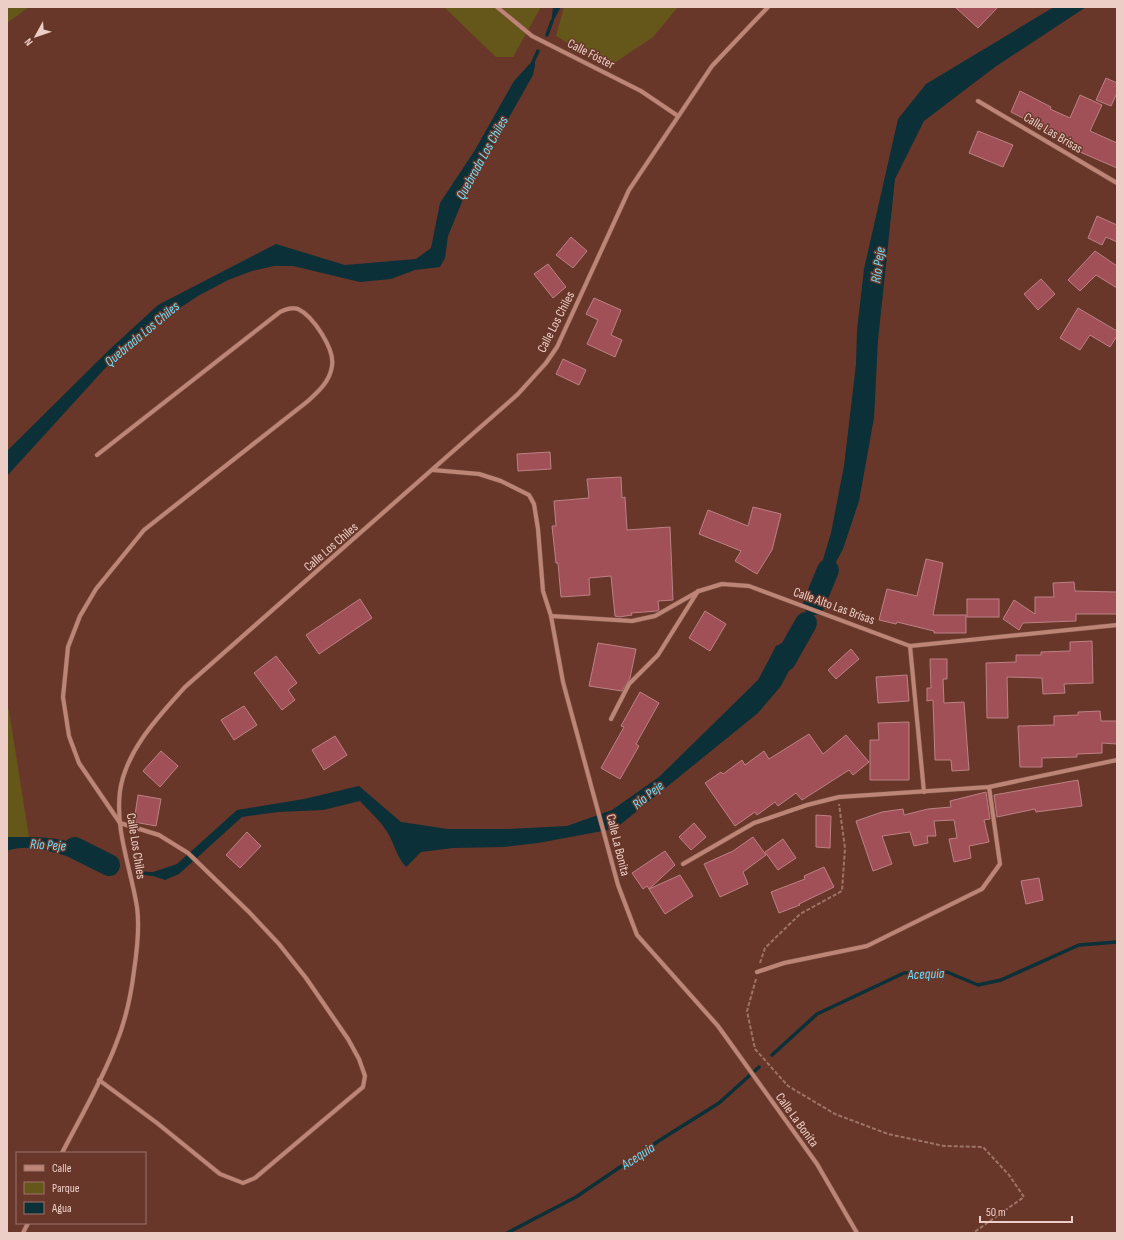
<svg xmlns="http://www.w3.org/2000/svg" width="1124" height="1240" font-family="'Sofia Sans Condensed',sans-serif">
<style>
.green{fill:#65571a}
.water{fill:#0b3038}
.lines{fill:none;stroke-linecap:round;stroke-linejoin:round}
.stream{stroke:#0b3038;stroke-width:3.5}
.river{stroke:#0b3038;stroke-width:22}
.building{fill:#a15058;stroke:#bc8184}
.street-casing{stroke:#7e554b;stroke-width:5}
.path{stroke:#9e7469;stroke-width:2;stroke-dasharray:4 2;stroke-linecap:butt}
.street{stroke:#bd8576;stroke-width:4}
.labels{text-anchor:middle;dominant-baseline:central;stroke-width:3;stroke-linejoin:round;paint-order:stroke}
.street-label{font-size:13px;fill:#edcec6;stroke:#68372a}
.water-label{font-size:14px;font-style:italic;fill:#6cdef8;stroke:#68372a}
</style>
<rect width="100%" height="100%" fill="#68372a"/>
<g class="green">
<path d="M7 7H29L7 23Z"/>
<path d="M444 7H541L513 57H496Z"/>
<path d="M564 7H678L653 37 608 67 556 36Z"/>
<path d="M7 706 9 711 29 837H7Z"/>
</g>
<g class="water">
<path d="M553 7H561L551 25Z"/>
<path d="M1054 7H1086L995 67 924 121 895 179 878 340 874 418 859 501 843 549 817 597 819 573 831 533 844 466 856 364 857 330 864 269 898 119 926 84Z"/>
<path d="M535 58V66L533 75 464 197 448 236 445 258 440 267 415 270 391 279 360 282 293 266H274L252 271 228 280 198 296 163 319 109 364 7 476V451L108 351 158 305 276 244 345 265 416 259 431 248 440 203 475 150 514 81Z"/>
<path d="M800 634 803 644 781 686 758 713 621 824 608 830 538 843 504 847 453 848 421 852 406 867C397 857 396 849 390 837 383 823 371 813 360 801L323 810 278 812 242 817 179 874 165 880 147 874 177 864 237 810 304 799 359 786 401 822 448 829H506L567 826 612 810 659 777 758 680 776 646Z"/>
<path d="M7 837C38 837 82 835 102 861 71 864 38 839 7 851Z"/>
</g>
<g class="lines">
<g class="stream">
<path d="M547 35 552 21"/>
<path d="M533 62 538 51"/>
<path d="M141 873 152 874"/>
<path d="M772 1055 817 1014 904 973 947 972 978 985 1001 980 1079 945 1117 942"/>
<path d="M507 1233 576 1197 660 1140 719 1103 759 1067"/>
</g>
<g class="river">
<path d="M814 604 828 570"/>
<path d="M785 660 806 623"/>
<path d="M75 848 109 865"/>
</g>
</g>
<g class="building">
<path d="M955 7H998L978 28Z"/>
<path d="M1106 78 1117 83V93L1111 106 1096 100Z"/>
<path d="M1020 91 1051 107 1050 109 1070 118 1080 95 1102 105 1090 131 1117 143V168L1073 149 1074 146 1051 135 1052 133 1011 112Z"/>
<path d="M978 131 1013 145 1003 167 969 153Z"/>
<path d="M1097 216 1117 225V242L1106 237 1102 245 1088 238Z"/>
<path d="M571 237 587 251 573 268 556 255Z"/>
<path d="M1095 251 1117 266V288L1096 275 1080 291 1068 280Z"/>
<path d="M548 264 566 287 553 298 534 274Z"/>
<path d="M1041 279 1055 294 1038 310 1024 294Z"/>
<path d="M594 298 621 310 611 335 622 340 615 357 587 344 598 320 586 314Z"/>
<path d="M1078 308 1117 331V336L1110 347 1090 335 1080 350 1060 338Z"/>
<path d="M563 359 586 370 579 385 556 374Z"/>
<path d="M550 452 551 469 518 471 517 454Z"/>
<path d="M621 477 622 498 625 497 627 530 670 527 673 600 658 601 659 610 657 611 631 613 632 615 619 617 615 616 611 576 589 578 590 595 561 597 558 563H556L552 526H556L554 501 589 498 587 479Z"/>
<path d="M753 507 781 514 772 550 757 574 735 561 741 551 699 534 708 510 748 526Z"/>
<path d="M926 559 943 563 933 615H966V633H934V631L897 622 896 624 879 620 887 589 917 596Z"/>
<path d="M1074 582 1075 591 1117 592V614H1076V621L1023 623 1019 630 1003 619 1014 600 1035 614V597H1054L1053 583Z"/>
<path d="M360 599 372 618 319 654 306 635Z"/>
<rect x="967" y="599" width="32" height="18"/>
<path d="M705 611 726 624 710 651 689 638Z"/>
<path d="M1092 641 1093 683 1064 684 1065 693 1043 694 1042 678 1007 677 1008 718H987L986 663 1016 662V655H1041V652L1070 651V642Z"/>
<path d="M598 643 636 649 630 678 622 691 589 686Z"/>
<path d="M851 649 859 659 836 679 828 670Z"/>
<path d="M276 656 297 683 288 690 295 700 282 710 254 673Z"/>
<path d="M930 659H947V679H943L944 703 964 702 969 770 952 771 951 760H935L933 700 927 701V688H931Z"/>
<path d="M907 675 909 701 878 703 876 677Z"/>
<path d="M640 692 659 703 636 744 639 746 620 779 601 768 624 727 621 726Z"/>
<path d="M244 706 257 725 234 740 221 720Z"/>
<path d="M1100 711 1101 721H1117V744L1102 743V753L1077 754V757L1042 758V767H1020L1018 726 1054 725V716L1078 715V712Z"/>
<path d="M909 722V780H870V740H879L878 723Z"/>
<path d="M809 734 823 754 846 735 869 762 853 775 849 770 802 800 796 793 778 806 775 802 757 815 755 812 735 826 705 783 721 772 723 774 742 760 745 765 764 751 769 759Z"/>
<path d="M335 736 347 755 324 770 312 750Z"/>
<path d="M161 751 178 766 160 787 143 771Z"/>
<path d="M1078 780 1082 806 1036 812 1035 809 997 817 994 795Z"/>
<path d="M986 792 990 819 984 820 989 842 969 846 971 858 954 862 949 839 957 838 954 820 934 821 936 836H927L928 843 914 846 910 832 882 836 892 864 873 871 856 821 882 812 903 809 904 815 928 809 951 807 950 801Z"/>
<path d="M138 795 161 799 156 826 134 822Z"/>
<path d="M816 815 831 816 830 848 816 847Z"/>
<path d="M694 823 706 837 691 850 679 837Z"/>
<path d="M247 832 261 846 240 868 226 855Z"/>
<path d="M753 837 766 855 743 872 748 884 720 897 704 864 733 851Z"/>
<path d="M783 839 796 858 778 870 765 852Z"/>
<path d="M665 851 675 865 649 889 647 886 643 889 632 873Z"/>
<path d="M824 867 834 887 799 904 800 905 779 913 771 892 805 879 804 876Z"/>
<path d="M680 875 693 896 665 914 649 889Z"/>
<path d="M1039 878 1043 900 1026 904 1021 881Z"/>
</g>
<g class="lines">
<g class="street-casing">
<g id="street">
<path d="M497 7 532 36 641 91 678 116"/>
<path d="M978 101 1117 183"/>
<path d="M97 455 280 312C286 309 292 307 298 309 313 316 335 349 332 366 330 381 319 391 308 401L144 530 96 589 80 616 68 647 63 697 69 736 79 763 120 823 159 835 188 853 249 912 279 944 306 978 348 1039 359 1059 365 1076 363 1087 255 1178 243 1183 220 1174 157 1123 99 1080"/>
<path d="M433 470 479 474 501 481 529 495 534 504 538 529 543 591 551 616 563 682 618 885 637 935 718 1026 817 1164 857 1233"/>
<path d="M551 616 632 621 655 616 699 591 722 584 749 586 910 646 1117 625"/>
<path d="M910 646 924 792"/>
<path d="M611 719 629 684 658 655 698 591"/>
<path d="M683 864 754 823 807 805 839 797 989 787 1117 760"/>
<path d="M757 972 784 963 867 946 982 889 1000 864 989 787"/>
<path d="M62 1153C80 1118 102 1081 116 1044 125 1022 131 995 134 971 137 951 140 928 137 907 131 869 115 831 120 791 126 750 159 716 185 687L518 394 546 363 557 347 629 190 712 66 768 7"/>
<path d="M23 1233 28 1223"/>
</g>
</g>
<g class="path">
<path d="M760 963 765 948 800 914 842 891 845 848 839 804"/>
<path d="M756 979 747 1011 755 1049 788 1086 835 1114 888 1134 944 1146 983 1147 1009 1175 1024 1197 973 1233"/>
</g>
<use href="#street" class="street"/>
</g>
<g class="labels">
<g class="street-label">
<text transform="translate(591 54) rotate(27)">Calle Fóster</text>
<text transform="translate(1053 133) rotate(31)">Calle Las Brisas</text>
<text transform="translate(556 322) rotate(-63)">Calle Los Chiles</text>
<text transform="translate(331 547) rotate(-41)">Calle Los Chiles</text>
<text transform="translate(834 606) rotate(20)">Calle Alto Las Brisas</text>
<text transform="translate(618 845) rotate(76)">Calle La Bonita</text>
<text transform="translate(136 846) rotate(81)">Calle Los Chiles</text>
<text transform="translate(797 1120) rotate(54)">Calle La Bonita</text>
</g>
<g class="water-label">
<text transform="translate(482 158) rotate(-61)">Quebrada Los Chiles</text>
<text transform="translate(878 265) rotate(-82)">Río Peje</text>
<text transform="translate(142 334) rotate(-40)">Quebrada Los Chiles</text>
<text transform="translate(648 795) rotate(-39)">Río Peje</text>
<text transform="translate(48 845) rotate(3)">Río Peje</text>
<text transform="translate(926 974) rotate(-2)">Acequia</text>
<text transform="translate(638 1156) rotate(-33)">Acequia</text>
</g>
</g>
<rect width="1124" height="1240" fill="none" stroke="#edcec6" stroke-width="16"/>
<rect x="16" y="1152" width="130" height="72" fill="#68372a" stroke="#9d7368"/>
<rect x="24" y="1165" width="20" height="6" fill="#bd8576" stroke="#9d7368"/>
<text x="52" y="1172" font-size="12" fill="#edcec6">Calle</text>
<rect x="24" y="1182" width="20" height="12" fill="#65571a" stroke="#9d7368"/>
<text x="52" y="1192" font-size="12" fill="#edcec6">Parque</text>
<rect x="24" y="1202" width="20" height="12" fill="#0b3038" stroke="#9d7368"/>
<text x="52" y="1212" font-size="12" fill="#edcec6">Agua</text>
<g transform="translate(36 36) rotate(230)" stroke="#68372a" stroke-width="3" paint-order="stroke">
<path d="M0-3L7 15L0 10L-7 15Z" fill="#edcec6"/>
<text y="-6" font-size="11" font-weight="bold" text-anchor="middle" fill="#edcec6">N</text>
</g>
<path d="M980 1216v6h92v-6" fill="none" stroke="#edcec6" stroke-width="2"/>
<text x="986" y="1216" font-size="12" fill="#edcec6" stroke="#68372a" stroke-width="3" paint-order="stroke">50 m</text>
</svg>
